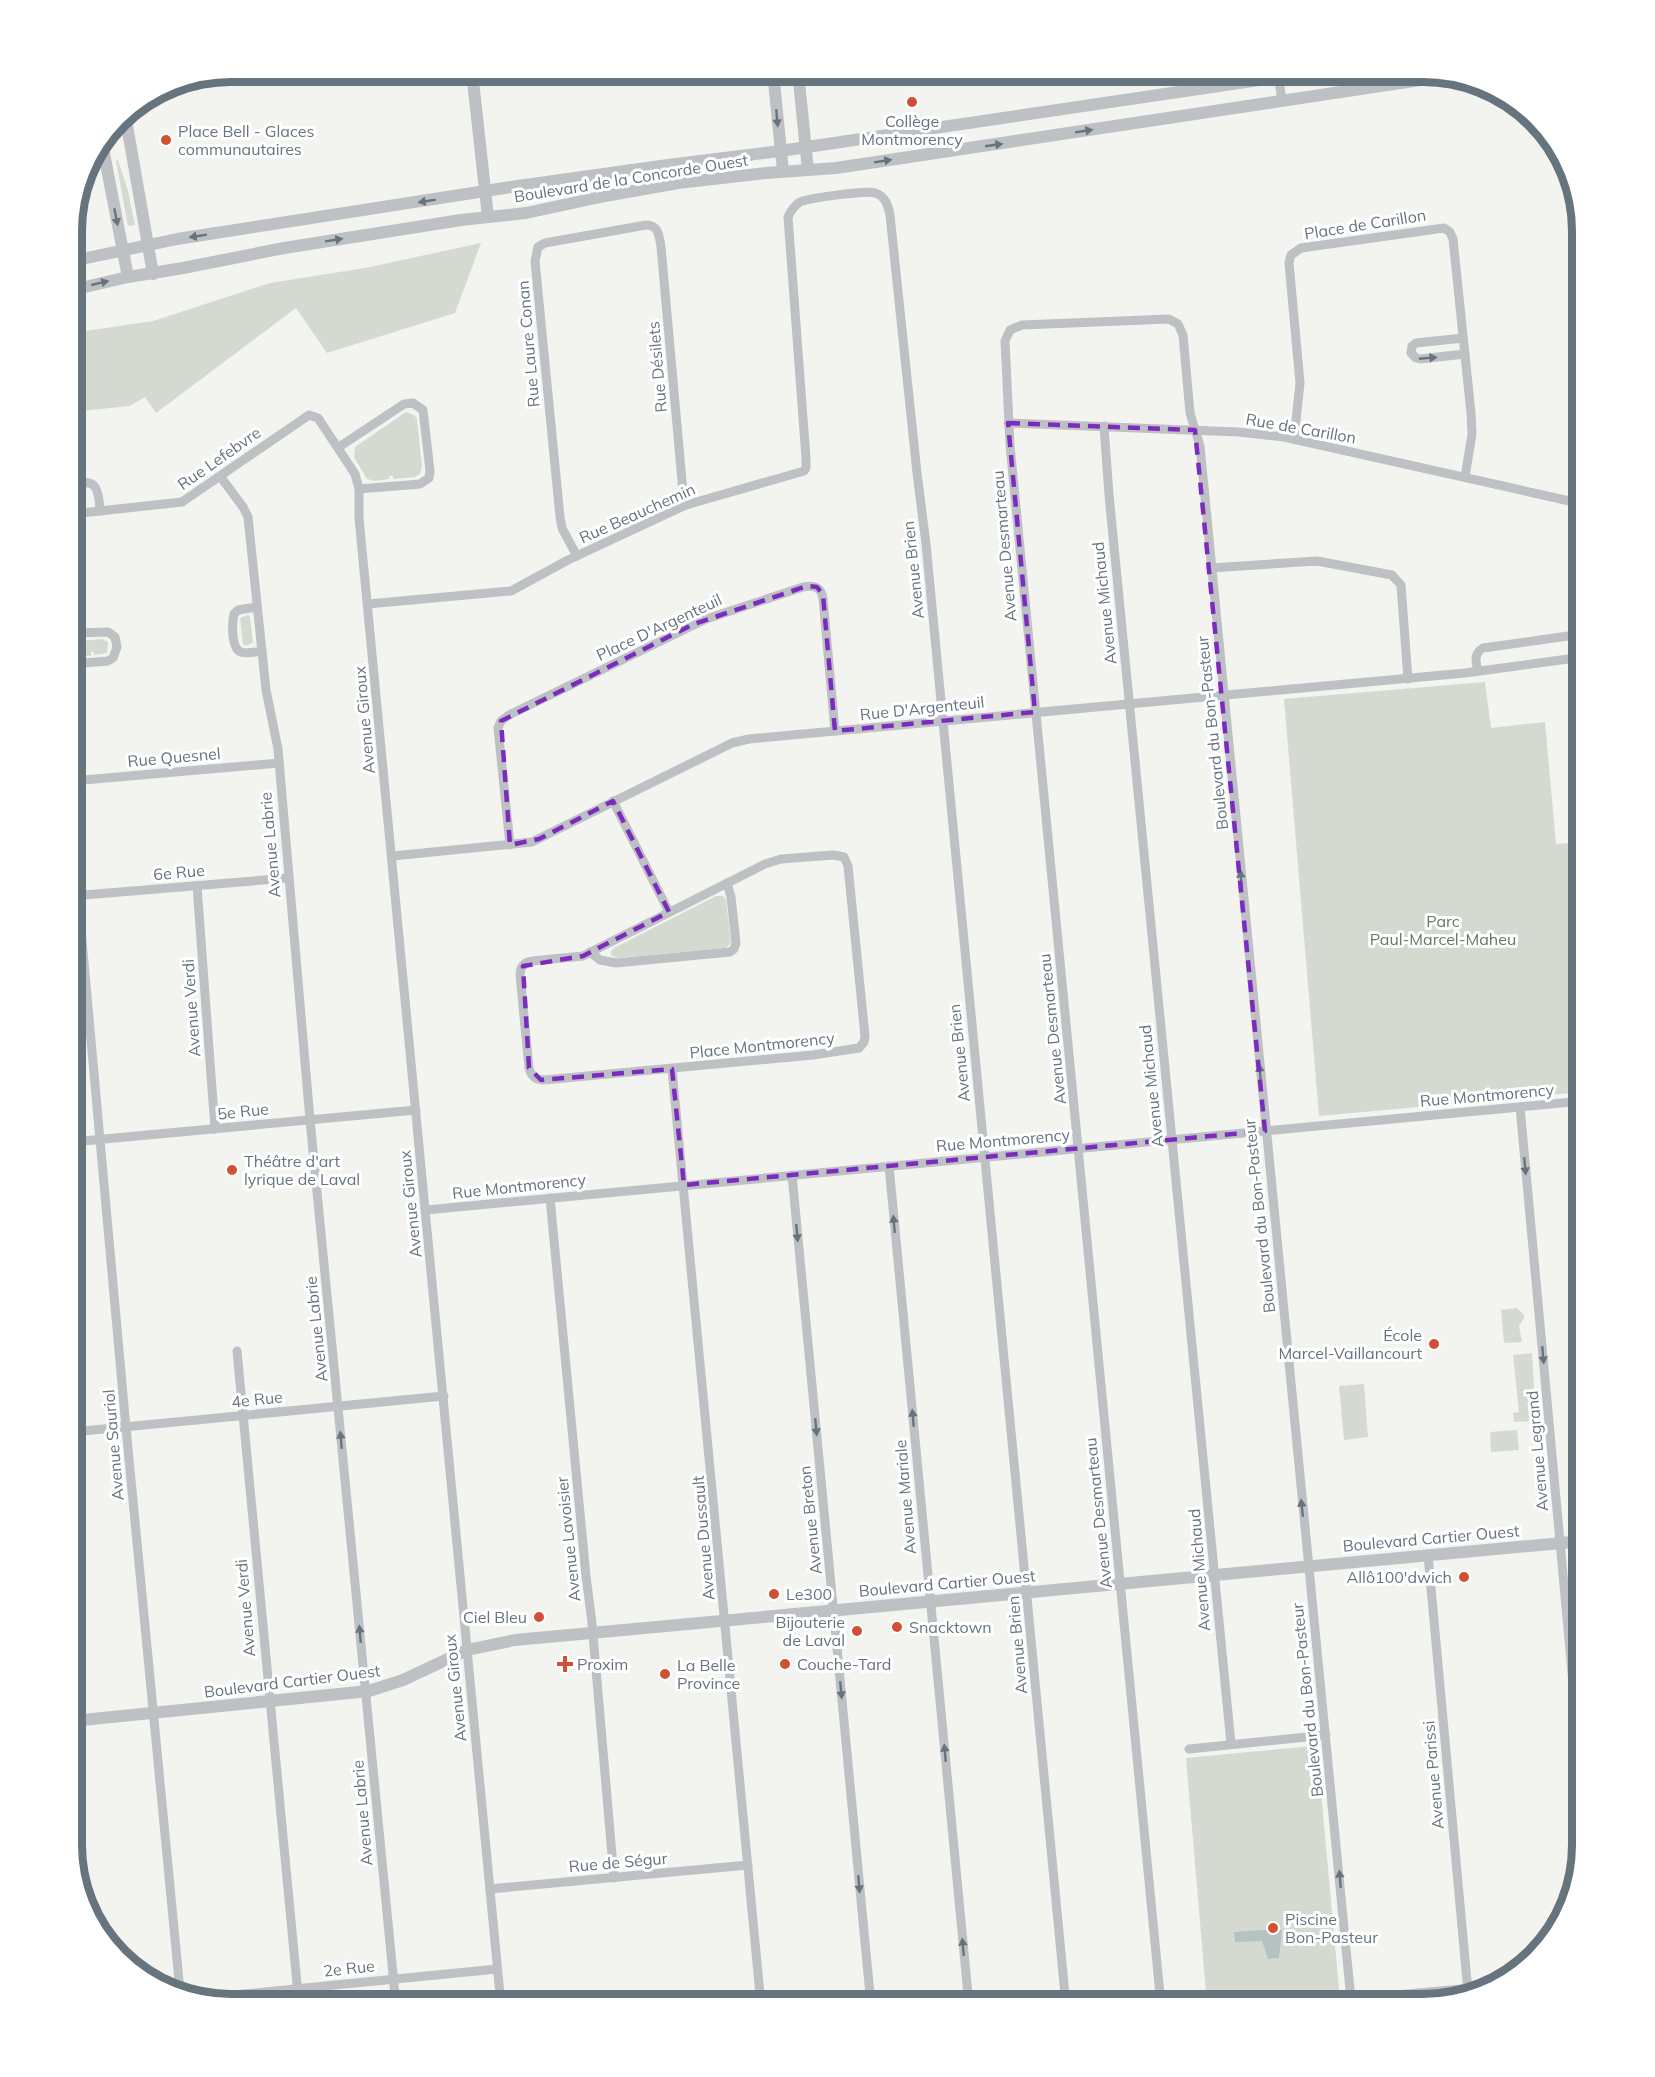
<svg xmlns="http://www.w3.org/2000/svg" width="1655" height="2077" font-family="Mulish,sans-serif">
<style>
.green{fill:#d5dad1}
.water{fill:#b6c1c4}
.lines{fill:none;stroke-linecap:round;stroke-linejoin:round}
.minor{stroke:#bdc1c4;stroke-width:9}
.tertiary{stroke:#bdc1c4;stroke-width:12}
.oneway{fill:#66747e}
.marked{fill:none;stroke:#7b2cbf;stroke-width:4.5;stroke-dasharray:12 8;stroke-linejoin:round}
.poi-dot{fill:#d05034;stroke:#fff;stroke-width:2}
.labels{text-anchor:middle;dominant-baseline:central;stroke-width:6;stroke-linejoin:round;paint-order:stroke}
.poi-label{font-size:16px;fill:#66747e;stroke:#fff;text-anchor:start}
.street-label{font-size:16px;fill:#66747e;stroke:#fff}
.park-label{font-size:16px;fill:#687664;stroke:#fff}
.rim{fill:none;stroke:#66747e;stroke-width:8}
</style>
<rect width="100%" height="100%" fill="#f3f3f0"/>
<g class="green">
<path d="M118 160 128 191 135 225 128 226 116 161Z"/>
<path d="M481 243 455 313 327 353 296 308 156 413 145 397 130 406 72 412V333L153 321 270 283 365 268Z"/>
<path d="M406 412 414 415 417 419 422 467 420 474 415 477 393 479V476H389V479L375 481 367 479 354 457 355 447Z"/>
<path d="M248 615 250 617 253 643 245 646 243 644 240 618Z"/>
<path d="M102 639 108 642 107 653 94 655V652H91V656H82L78 653V645L81 641Z"/>
<path d="M1485 682 1491 728 1545 722 1556 844 1583 842V1092L1319 1116 1284 699Z"/>
<path d="M716 896H723L726 900 731 942 726 948 617 958 611 955V951L614 948Z"/>
<path d="M1517 1308 1524 1315V1318L1519 1326 1522 1342 1504 1343 1501 1310Z"/>
<path d="M1532 1353 1536 1421 1514 1422 1513 1413 1519 1412 1513 1355Z"/>
<path d="M1364 1384 1368 1437 1344 1440 1339 1386Z"/>
<path d="M1517 1430 1519 1450 1491 1452 1490 1432Z"/>
<path d="M1312 1746 1317 1748 1339 1989 1337 1991 1207 2004 1186 1758Z"/>
</g>
<path class="water" d="M1264 1930H1282L1279 1958 1268 1959 1262 1941 1235 1942 1234 1932Z"/>
<g class="lines">
<g class="minor">
<path d="M1278 73 1282 101"/>
<path d="M1463 338 1416 343 1412 346 1411 353 1416 358 1420 359 1465 354"/>
<path d="M1008 423 1238 432 1284 437 1583 504"/>
<path d="M1104 426 1109 495 1231 1744"/>
<path d="M1294 439 1300 383 1289 263 1291 255 1301 248 1444 228 1450 232 1453 239 1471 413 1472 434 1465 477"/>
<path d="M339 447 404 404 413 403 423 410 430 471 429 478 420 484 359 489"/>
<path d="M220 476 243 507 248 517 266 690 278 749 310 1120 396 2005"/>
<path d="M72 486C97 475 99 491 100 511"/>
<path d="M72 514 182 502 309 415 318 418 355 474 359 489V518L501 2005"/>
<path d="M577 556 562 528 560 517 535 261 538 247 545 243 646 225C659 225 659 236 661 247L683 492 686 505"/>
<path d="M1211 568 1317 561 1392 575 1401 585 1408 679"/>
<path d="M368 604 511 591 568 560 686 505 804 471 806 468V458L788 217C791 210 794 206 800 202 809 198 867 190 875 193 885 196 888 205 890 215L917 473 926 544 1066 2005"/>
<path d="M257 607 238 610 234 614C232 623 231 649 241 652 247 654 256 652 262 651"/>
<path d="M72 664 108 661 113 658 117 647 115 637 108 632 72 633"/>
<path d="M1478 671C1476 662 1473 654 1483 648L1568 636"/>
<path d="M72 774 79 907 125 1417 180 1991"/>
<path d="M72 781 279 763"/>
<path d="M613 801 669 912"/>
<path d="M510 845 498 728 501 721 509 715 706 619 803 587C814 585 821 587 823 598L835 731"/>
<path d="M833 855 844 857 848 866 865 1036 864 1042 859 1048 813 1055 544 1080C536 1080 531 1076 529 1068L520 975C520 967 524 962 532 961L583 956 765 864 781 859Z"/>
<path d="M393 856 532 842 732 743 749 739 1465 673 1583 657"/>
<path d="M197 886 215 1129"/>
<path d="M72 896 288 878"/>
<path d="M590 952 600 960 616 963 730 952 734 949 736 943 731 897 727 883"/>
<path d="M672 1069 761 2005"/>
<path d="M1520 1107 1583 1792"/>
<path d="M72 1142 416 1110"/>
<path d="M889 1166 969 2005"/>
<path d="M792 1175 871 2005"/>
<path d="M550 1198 586 1576 592 1623 614 1878"/>
<path d="M426 1210 1583 1101"/>
<path d="M237 1351 299 2005"/>
<path d="M72 1432 444 1396"/>
<path d="M1428 1555 1468 1992"/>
<path d="M1189 1749 1326 1735"/>
<path d="M490 1889 748 1865"/>
<path d="M203 1998 497 1969"/>
<path d="M1161 2005 1010 445 1005 341 1010 330 1022 325 1169 319 1178 324 1183 335 1190 413 1200 446 1351 2000"/>
<path d="M1289 2005 1482 1987"/>
</g>
<g class="tertiary">
<path d="M472 72 488 217"/>
<path d="M773 72 783 171"/>
<path d="M798 72 808 170"/>
<path d="M125 114 153 274"/>
<path d="M102 143 128 277"/>
<path d="M72 261 177 239 511 187 668 165 780 151 1313 72"/>
<path d="M72 290 128 277 183 268 284 248 461 220 526 213 605 196 678 183 766 173 836 168 1447 76"/>
<path d="M72 1721 369 1691 403 1680 467 1650 515 1640 1583 1541"/>
</g>
</g>
<defs><path id="oneway-solid" d="M-6-.8H1V-3.2L6.5 0L1 3.2V.8H-6Z" transform="scale(1.5)"/></defs>
<g class="oneway">
<use href="#oneway-solid" transform="translate(777 118) rotate(85)"/>
<use href="#oneway-solid" transform="translate(1084 131) rotate(-9)"/>
<use href="#oneway-solid" transform="translate(994 145) rotate(-8)"/>
<use href="#oneway-solid" transform="translate(883 161) rotate(-9)"/>
<use href="#oneway-solid" transform="translate(427 201) rotate(171)"/>
<use href="#oneway-solid" transform="translate(116 217) rotate(79)"/>
<use href="#oneway-solid" transform="translate(198 236) rotate(171)"/>
<use href="#oneway-solid" transform="translate(334 240) rotate(-9)"/>
<use href="#oneway-solid" transform="translate(100 283) rotate(-13)"/>
<use href="#oneway-solid" transform="translate(1428 358) rotate(-5)"/>
<use href="#oneway-solid" transform="translate(1241 879) rotate(-95)"/>
<use href="#oneway-solid" transform="translate(1260 1073) rotate(-95)"/>
<use href="#oneway-solid" transform="translate(1525 1166) rotate(85)"/>
<use href="#oneway-solid" transform="translate(894 1224) rotate(-95)"/>
<use href="#oneway-solid" transform="translate(797 1233) rotate(85)"/>
<use href="#oneway-solid" transform="translate(1543 1355) rotate(85)"/>
<use href="#oneway-solid" transform="translate(913 1418) rotate(-95)"/>
<use href="#oneway-solid" transform="translate(816 1427) rotate(85)"/>
<use href="#oneway-solid" transform="translate(341 1440) rotate(-95)"/>
<use href="#oneway-solid" transform="translate(1302 1508) rotate(-96)"/>
<use href="#oneway-solid" transform="translate(360 1634) rotate(-95)"/>
<use href="#oneway-solid" transform="translate(841 1690) rotate(85)"/>
<use href="#oneway-solid" transform="translate(945 1753) rotate(-95)"/>
<use href="#oneway-solid" transform="translate(1340 1879) rotate(-95)"/>
<use href="#oneway-solid" transform="translate(859 1884) rotate(85)"/>
<use href="#oneway-solid" transform="translate(963 1947) rotate(-95)"/>
</g>
<path class="marked" d="M1008 423 1195 430 1265 1131 684 1185 672 1069 541 1080 529 1068 523 966 583 956 669 912 613 801 539 839 510 845 501 721 694 624 807 586 817 587 823 595 835 731 1035 712Z"/>
<g class="poi-dot">
<circle cx="912" cy="102" r="6"/>
<circle cx="166" cy="140" r="6"/>
<circle cx="232" cy="1170" r="6"/>
<circle cx="1434" cy="1344" r="6"/>
<circle cx="1464" cy="1577" r="6"/>
<circle cx="774" cy="1594" r="6"/>
<circle cx="539" cy="1617" r="6"/>
<circle cx="897" cy="1627" r="6"/>
<circle cx="857" cy="1631" r="6"/>
<path d="M562 1655h6v6h6v6h-6v6h-6v-6h-6v-6h6z"/>
<circle cx="785" cy="1664" r="6"/>
<circle cx="665" cy="1674" r="6"/>
<circle cx="1273" cy="1928" r="6"/>
</g>
<g class="labels">
<g class="poi-label">
<text x="912" y="121" text-anchor="middle">Collège<tspan x="912" dy="18">Montmorency</tspan></text>
<text x="178" y="131">Place Bell - Glaces<tspan x="178" dy="18">communautaires</tspan></text>
<text x="244" y="1161">Théâtre d'art<tspan x="244" dy="18">lyrique de Laval</tspan></text>
<text x="1422" y="1335" text-anchor="end">École<tspan x="1422" dy="18">Marcel-Vaillancourt</tspan></text>
<text x="1452" y="1577" text-anchor="end">Allô100'dwich</text>
<text x="786" y="1594">Le300</text>
<text x="527" y="1617" text-anchor="end">Ciel Bleu</text>
<text x="845" y="1622" text-anchor="end">Bijouterie<tspan x="845" dy="18">de Laval</tspan></text>
<text x="909" y="1627">Snacktown</text>
<text x="577" y="1664">Proxim</text>
<text x="797" y="1664">Couche-Tard</text>
<text x="677" y="1665">La Belle<tspan x="677" dy="18">Province</tspan></text>
<text x="1285" y="1919">Piscine<tspan x="1285" dy="18">Bon-Pasteur</tspan></text>
</g>
<g class="street-label">
<text transform="translate(631 178) rotate(-9)">Boulevard de la Concorde Ouest</text>
<text transform="translate(1365 224) rotate(-9)">Place de Carillon</text>
<text transform="translate(528 344) rotate(-95)">Rue Laure Conan</text>
<text transform="translate(657 367) rotate(-95)">Rue Désilets</text>
<text transform="translate(1301 428) rotate(10)">Rue de Carillon</text>
<text transform="translate(219 458) rotate(-35)">Rue Lefebvre</text>
<text transform="translate(637 513) rotate(-24)">Rue Beauchemin</text>
<text transform="translate(1004 546) rotate(-95)">Avenue Desmarteau</text>
<text transform="translate(913 570) rotate(-96)">Avenue Brien</text>
<text transform="translate(1104 603) rotate(-96)">Avenue Michaud</text>
<text transform="translate(659 627) rotate(-25)">Place D'Argenteuil</text>
<text transform="translate(922 708) rotate(-6)">Rue D'Argenteuil</text>
<text transform="translate(364 720) rotate(-95)">Avenue Giroux</text>
<text transform="translate(1212 733) rotate(-96)">Boulevard du Bon-Pasteur</text>
<text transform="translate(174 757) rotate(-5)">Rue Quesnel</text>
<text transform="translate(270 845) rotate(-95)">Avenue Labrie</text>
<text transform="translate(179 872) rotate(-5)">6e Rue</text>
<text transform="translate(191 1008) rotate(-94)">Avenue Verdi</text>
<text transform="translate(1052 1029) rotate(-96)">Avenue Desmarteau</text>
<text transform="translate(762 1045) rotate(-6)">Place Montmorency</text>
<text transform="translate(959 1053) rotate(-96)">Avenue Brien</text>
<text transform="translate(1151 1086) rotate(-96)">Avenue Michaud</text>
<text transform="translate(1487 1095) rotate(-5)">Rue Montmorency</text>
<text transform="translate(243 1111) rotate(-6)">5e Rue</text>
<text transform="translate(1003 1140) rotate(-5)">Rue Montmorency</text>
<text transform="translate(519 1186) rotate(-6)">Rue Montmorency</text>
<text transform="translate(410 1204) rotate(-96)">Avenue Giroux</text>
<text transform="translate(1259 1216) rotate(-96)">Boulevard du Bon-Pasteur</text>
<text transform="translate(316 1329) rotate(-96)">Avenue Labrie</text>
<text transform="translate(257 1399) rotate(-6)">4e Rue</text>
<text transform="translate(113 1445) rotate(-95)">Avenue Sauriol</text>
<text transform="translate(1537 1451) rotate(-95)">Avenue Legrand</text>
<text transform="translate(905 1497) rotate(-95)">Avenue Mariale</text>
<text transform="translate(1098 1513) rotate(-96)">Avenue Desmarteau</text>
<text transform="translate(810 1520) rotate(-96)">Avenue Breton</text>
<text transform="translate(703 1538) rotate(-95)">Avenue Dussault</text>
<text transform="translate(1431 1538) rotate(-5)">Boulevard Cartier Ouest</text>
<text transform="translate(568 1539) rotate(-96)">Avenue Lavoisier</text>
<text transform="translate(1199 1570) rotate(-95)">Avenue Michaud</text>
<text transform="translate(947 1583) rotate(-5)">Boulevard Cartier Ouest</text>
<text transform="translate(245 1608) rotate(-95)">Avenue Verdi</text>
<text transform="translate(1017 1645) rotate(-95)">Avenue Brien</text>
<text transform="translate(292 1681) rotate(-7)">Boulevard Cartier Ouest</text>
<text transform="translate(455 1688) rotate(-96)">Avenue Giroux</text>
<text transform="translate(1307 1700) rotate(-96)">Boulevard du Bon-Pasteur</text>
<text transform="translate(1433 1775) rotate(-95)">Avenue Parissi</text>
<text transform="translate(362 1813) rotate(-95)">Avenue Labrie</text>
<text transform="translate(618 1862) rotate(-5)">Rue de Ségur</text>
<text transform="translate(349 1968) rotate(-6)">2e Rue</text>
</g>
<g class="park-label">
<text x="1443" y="921">Parc<tspan x="1443" dy="18">Paul-Marcel-Maheu</tspan></text>
</g>
</g>
<path d="M0 0H1655V2077H0ZM231 82H1423A149 149 0 0 1 1572 231V1845A149 149 0 0 1 1423 1994H231A149 149 0 0 1 82 1845V231A149 149 0 0 1 231 82Z" fill="#fff" fill-rule="evenodd"/>
<path class="rim" d="M231 82H1423A149 149 0 0 1 1572 231V1845A149 149 0 0 1 1423 1994H231A149 149 0 0 1 82 1845V231A149 149 0 0 1 231 82Z"/>
</svg>
